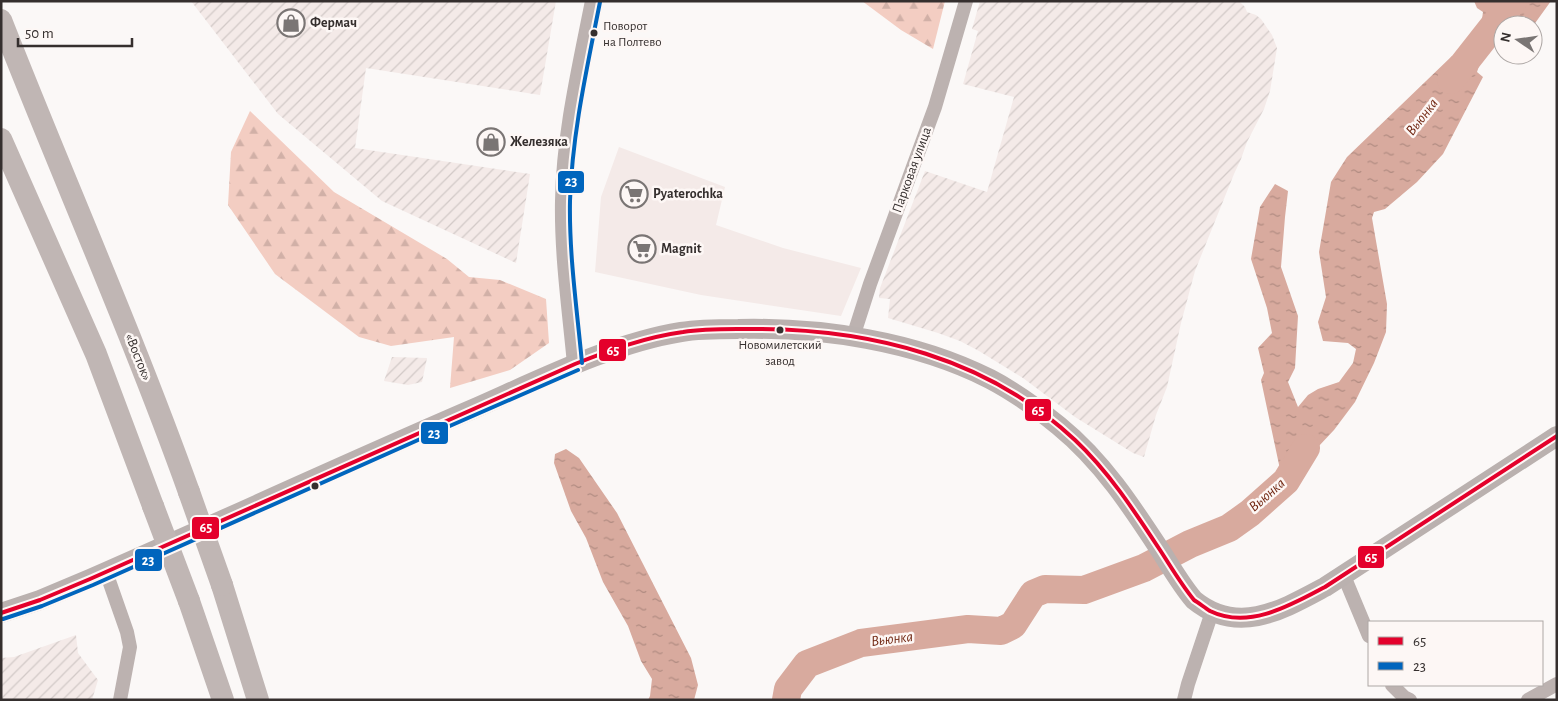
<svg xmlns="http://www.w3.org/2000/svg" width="1558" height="701" font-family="'Alegreya Sans',sans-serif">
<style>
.built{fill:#f4eae8}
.industrial{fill:url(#industrial-furrows)}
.forest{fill:url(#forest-firs)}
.water{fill:url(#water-ripples)}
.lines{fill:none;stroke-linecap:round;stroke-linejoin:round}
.river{stroke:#d8aa9e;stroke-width:28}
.minor{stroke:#bcb2b0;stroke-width:14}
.tertiary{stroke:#bcb2b0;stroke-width:18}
.secondary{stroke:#bab1af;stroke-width:20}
.trunk{stroke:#c0b6b4;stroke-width:22}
.trunk-bridge{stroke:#c0b6b4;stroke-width:22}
.bus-1-casing{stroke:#fdf7f5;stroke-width:8}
.bus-2-casing{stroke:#fdf7f5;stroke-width:8}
.bus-1{stroke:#e4002b;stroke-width:4}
.bus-2{stroke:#0065bd;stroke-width:4}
.bus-dot{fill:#352f2e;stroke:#fdf7f5;stroke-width:2}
.labels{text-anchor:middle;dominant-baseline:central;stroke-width:5;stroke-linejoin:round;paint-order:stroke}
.bus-label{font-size:13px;fill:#352f2e;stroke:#fdf7f5;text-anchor:start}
.poi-label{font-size:14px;font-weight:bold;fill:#352f2e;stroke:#fdf7f5;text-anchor:start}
.street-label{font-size:14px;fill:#352f2e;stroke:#fdf7f5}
.water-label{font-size:15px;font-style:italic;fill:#6b1e08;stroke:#fdf7f5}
.line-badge{stroke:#fdf7f5;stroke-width:2}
.badge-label{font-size:14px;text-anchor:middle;font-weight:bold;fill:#fff}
</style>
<defs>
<pattern id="industrial-furrows" width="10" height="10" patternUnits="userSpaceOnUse" patternTransform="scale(1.25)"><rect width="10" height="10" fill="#f4eae8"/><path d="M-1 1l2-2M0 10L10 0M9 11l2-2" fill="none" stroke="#d2c9c7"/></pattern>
<pattern id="forest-firs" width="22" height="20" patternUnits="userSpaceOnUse" patternTransform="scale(1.25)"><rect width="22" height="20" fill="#f3cdc2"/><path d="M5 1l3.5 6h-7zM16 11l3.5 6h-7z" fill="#d1b0a7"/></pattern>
<pattern id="water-ripples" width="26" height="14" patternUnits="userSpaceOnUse" patternTransform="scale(1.25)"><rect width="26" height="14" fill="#d8aa9e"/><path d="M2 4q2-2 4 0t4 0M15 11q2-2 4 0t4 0" fill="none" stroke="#b08b81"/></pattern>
</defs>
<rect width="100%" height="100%" fill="#fbf8f7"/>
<path class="built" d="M619 147 725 187 716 225 783 248 861 268 841 316 701 295 595 272 601 197Z"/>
<g class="industrial">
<path d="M191 1H556L540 95 366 68 355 148 530 174 516 263 382 201 278 114Z"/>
<path d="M980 1H1239L1245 7 1247 12 1256 15 1261 19 1272 35 1277 48 1270 91 1264 109 1247 142 1241 159 1234 174 1195 271 1181 323 1167 387 1156 415 1144 457 1133 453 1075 417 1023 378 979 351 960 341 938 333 888 318 890 299 879 298 880 288 925 171 987 192 1014 97 963 84 978 31 972 29Z"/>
<path d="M392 357 427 358 422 382 408 385 384 381Z"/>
<path d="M76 635 78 653 98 680 92 700H1V658L14 657Z"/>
</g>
<g class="forest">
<path d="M862 1H945L933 49 901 30Z"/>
<path d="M250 111 334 192 447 259 469 277 500 280 546 299 549 343 510 370 450 388 454 337 391 346 359 337 275 274 228 205 231 152Z"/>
</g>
<g class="water">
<path d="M1474 1H1551L1533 26 1503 25V32L1498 37 1481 26 1483 12 1477 8Z"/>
<path d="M1467 45 1482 57 1477 72 1483 77 1443 154 1417 182 1385 209 1374 212 1372 218 1387 304 1386 332 1374 363 1355 402 1334 430 1286 481 1281 474 1261 380 1264 373 1258 348 1272 333 1267 308 1251 259 1260 207 1275 184 1288 191 1285 217 1281 267 1298 316 1295 368 1288 382 1298 407 1308 395 1318 389 1339 382 1353 363 1356 349 1348 343 1323 341 1318 322 1326 297 1319 252 1331 182 1347 157 1452 56 1456 58Z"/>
<path d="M566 449 579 458 617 513 691 658 698 685 694 700H648L650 696 652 679 641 661 628 626 603 582 586 538 571 511 554 463 555 454Z"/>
</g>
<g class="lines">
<g class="river">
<path d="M1451 80 1513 1"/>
<path d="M786 700 788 689 807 664 861 643 968 629 1001 631 1013 625 1033 594 1045 589 1084 590 1144 568 1190 544 1229 528 1250 513 1286 481 1306 448"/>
</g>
<g class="minor">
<path d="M853 337 870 284 935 107 966 1"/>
<path d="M106 572 127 632 130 647 120 700"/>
<path d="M1344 576 1369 636"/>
<path d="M1392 685 1404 697 1410 700"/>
<path d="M1184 700 1188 684 1212 612"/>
<path d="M1528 700 1557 684"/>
</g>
<path class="tertiary" d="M576 364C571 310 563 255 564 201 565 134 581 67 594 1"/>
<path class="secondary" d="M1 613 40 600 90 579C218 523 345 464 473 409 537 381 612 343 681 332 699 329 719 329 738 329 821 327 915 341 990 379 1015 392 1037 408 1059 426 1102 461 1132 507 1162 553 1172 569 1182 586 1194 600 1238 636 1282 610 1325 587L1557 436"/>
<g class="trunk">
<path d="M1 20C63 178 132 333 189 492"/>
<path d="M1 139 96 354 153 506"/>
<path d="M222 585 258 700"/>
<path d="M189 601 223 700"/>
</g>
<g class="trunk-bridge">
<path d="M189 492 222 585"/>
<path d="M153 506 189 601"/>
</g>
<g class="bus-1-casing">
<path id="bus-1" d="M1 613 40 600 90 579 575 364C610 350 646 337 683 332 707 328 731 329 755 329 871 329 988 358 1075 440 1108 471 1133 509 1158 547 1170 565 1180 583 1194 600 1199 603 1205 608 1210 611 1249 630 1291 605 1325 587L1557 436"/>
</g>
<g class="bus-2-casing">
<g id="bus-2">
<path d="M582 363C577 309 569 255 570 201 572 134 587 68 600 2"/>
<path d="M3 619 42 606 93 585 436 432 578 370"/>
</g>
</g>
<use href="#bus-1" class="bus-1"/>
<use href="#bus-2" class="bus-2"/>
</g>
<defs>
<g id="shop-ring" transform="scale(1.4375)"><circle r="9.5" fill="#fdf7f5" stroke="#7a7574" stroke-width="1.5"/><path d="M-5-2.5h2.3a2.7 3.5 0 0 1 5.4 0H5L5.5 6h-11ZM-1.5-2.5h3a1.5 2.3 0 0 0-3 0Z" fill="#7a7574"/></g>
<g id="supermarket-ring" transform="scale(1.4375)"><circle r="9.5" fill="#fdf7f5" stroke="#7a7574" stroke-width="1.5"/><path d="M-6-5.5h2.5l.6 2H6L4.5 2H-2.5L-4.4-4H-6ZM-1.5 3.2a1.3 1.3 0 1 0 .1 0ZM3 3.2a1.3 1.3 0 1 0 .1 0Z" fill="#7a7574"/></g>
</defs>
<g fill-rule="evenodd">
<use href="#shop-ring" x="291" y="23"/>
<use href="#shop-ring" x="491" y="142"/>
<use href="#supermarket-ring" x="634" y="194"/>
<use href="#supermarket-ring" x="642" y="249"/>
</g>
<g class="bus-dot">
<circle cx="594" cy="33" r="4.5"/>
<circle cx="780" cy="330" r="4.5"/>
<circle cx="315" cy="486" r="4.5"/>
</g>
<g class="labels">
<g class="bus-label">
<text x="603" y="26">Поворот<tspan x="603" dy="16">на Полтево</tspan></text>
<text x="780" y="345" text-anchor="middle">Новомилетский<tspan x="780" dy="16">завод</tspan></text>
</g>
<g class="poi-label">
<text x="310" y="23">Фермач</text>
<text x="510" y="142">Железяка</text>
<text x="653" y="194">Pyaterochka</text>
<text x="661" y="249">Magnit</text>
</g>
<g class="street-label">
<text transform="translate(912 170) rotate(-70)">Парковая улица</text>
<text transform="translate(138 357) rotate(68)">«Восток»</text>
</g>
<g class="water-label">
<text transform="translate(1422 117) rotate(-52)">Вьюнка</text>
<text transform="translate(1267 495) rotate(-41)">Вьюнка</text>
<text transform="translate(892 639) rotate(-7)">Вьюнка</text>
</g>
</g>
<g class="line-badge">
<rect x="557" y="170" width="28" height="24" rx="5" fill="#0065bd"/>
<rect x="598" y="338" width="29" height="24" rx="5" fill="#e4002b"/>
<rect x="1024" y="398" width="28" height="24" rx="5" fill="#e4002b"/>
<rect x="420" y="421" width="29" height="24" rx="5" fill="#0065bd"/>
<rect x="191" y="516" width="29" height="24" rx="5" fill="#e4002b"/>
<rect x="1357" y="545" width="28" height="24" rx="5" fill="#e4002b"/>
<rect x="134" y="548" width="29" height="24" rx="5" fill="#0065bd"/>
</g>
<g class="badge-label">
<text x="571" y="186">23</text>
<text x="613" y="355">65</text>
<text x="1038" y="415">65</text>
<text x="434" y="438">23</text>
<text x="206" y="532">65</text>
<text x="1371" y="562">65</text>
<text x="148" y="565">23</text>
</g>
<rect width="1558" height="701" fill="none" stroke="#352f2e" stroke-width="5"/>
<rect x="1368" y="621" width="175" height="65" fill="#fdf7f5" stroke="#ada7a5"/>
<rect x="1378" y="637" width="25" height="8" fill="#e4002b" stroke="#ada7a5"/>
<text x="1413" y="646" font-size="15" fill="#352f2e">65</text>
<rect x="1378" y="662" width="25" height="8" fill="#0065bd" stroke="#ada7a5"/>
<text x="1413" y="671" font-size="15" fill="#352f2e">23</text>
<g transform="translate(1518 40) rotate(283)"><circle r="24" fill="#fdf7f5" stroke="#ada7a5"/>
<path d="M0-4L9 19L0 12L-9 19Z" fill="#7a7574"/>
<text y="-8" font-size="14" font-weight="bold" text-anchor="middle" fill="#352f2e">N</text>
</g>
<path d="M18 38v8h114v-8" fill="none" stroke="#352f2e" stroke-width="2.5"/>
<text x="25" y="38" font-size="15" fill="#352f2e" stroke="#fdf7f5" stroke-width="4" paint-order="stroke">50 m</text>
</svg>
